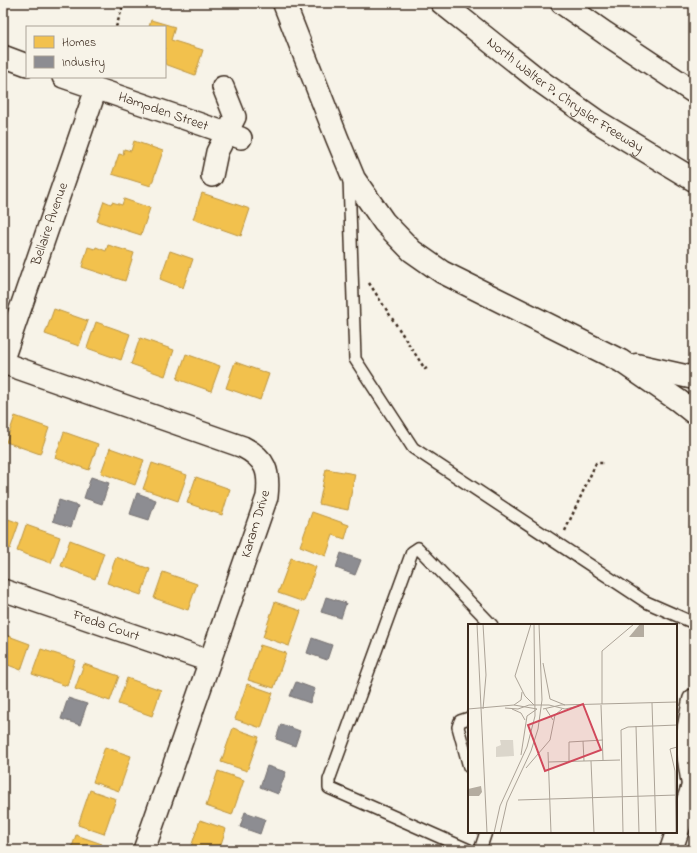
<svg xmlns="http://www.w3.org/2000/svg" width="697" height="853" font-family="'Indie Flower',sans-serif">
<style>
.homes{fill:#f2c14e;stroke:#bb9440}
.industry{fill:#8d8d92;stroke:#746f6f}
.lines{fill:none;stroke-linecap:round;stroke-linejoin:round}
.lane-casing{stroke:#3b2a1e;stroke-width:14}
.street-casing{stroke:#3b2a1e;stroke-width:24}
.secondary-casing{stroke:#3b2a1e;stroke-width:25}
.highway-casing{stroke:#3b2a1e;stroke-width:25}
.path{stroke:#3b2a1e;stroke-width:2.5;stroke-dasharray:3 3;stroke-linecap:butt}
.lane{stroke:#f7f3e8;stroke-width:11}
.street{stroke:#f7f3e8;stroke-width:21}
.secondary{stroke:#f7f3e8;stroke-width:22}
.highway{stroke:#f7f3e8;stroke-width:22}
.labels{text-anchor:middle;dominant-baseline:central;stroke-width:4;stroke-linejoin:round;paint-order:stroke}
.street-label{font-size:14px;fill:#3b2a1e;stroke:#f7f3e8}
.inset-road{fill:none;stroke:#aca397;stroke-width:1}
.view{fill:#d1495b;fill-opacity:0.15;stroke:#d1495b;stroke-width:2}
.inset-edge{fill:none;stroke:#3b2a1e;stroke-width:2}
</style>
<rect width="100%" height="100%" fill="#f7f3e8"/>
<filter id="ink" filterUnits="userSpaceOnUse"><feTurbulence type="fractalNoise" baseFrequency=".025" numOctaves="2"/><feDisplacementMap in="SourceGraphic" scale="8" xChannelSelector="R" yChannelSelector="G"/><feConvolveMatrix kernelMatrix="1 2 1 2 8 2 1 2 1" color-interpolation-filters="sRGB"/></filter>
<g filter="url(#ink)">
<g class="homes">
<path d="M151 20 175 27 171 40 203 50 195 75 165 64V27H149Z"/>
<path d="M134 141 163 151 151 186 112 174 119 154 123 155 124 149 131 151Z"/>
<path d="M202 193 250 209 241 236 193 219Z"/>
<path d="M124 199 150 208 141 235 97 221 104 201 111 204 112 202 122 205Z"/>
<path d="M108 245 134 253 125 281 82 267 88 247 95 249 96 247 106 251Z"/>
<path d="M170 251 193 259 183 288 160 279Z"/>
<path d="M54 309 88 321 79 346 45 334Z"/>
<path d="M96 322 130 334 121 360 87 348Z"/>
<path d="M140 338 174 350 165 376 131 364Z"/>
<path d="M186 354 220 366 211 391 177 379Z"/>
<path d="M235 362 269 374 260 400 226 388Z"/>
<path d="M15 416 49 428 40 454 6 442Z"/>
<path d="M64 432 98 444 89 470 55 458Z"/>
<path d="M110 448 144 460 135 485 101 473Z"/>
<path d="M152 463 187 475 178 501 143 489Z"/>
<path d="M326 469 355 474 348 510 319 504Z"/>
<path d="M196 477 230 489 222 515 187 503Z"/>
<path d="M312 512 349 525 345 539 333 535 326 556 300 546Z"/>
<path d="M3 517 19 523 10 549 3 546Z"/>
<path d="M26 525 60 537 51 563 17 551Z"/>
<path d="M70 540 104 553 95 579 61 566Z"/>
<path d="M116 557 150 569 141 595 107 583Z"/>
<path d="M291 558 316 567 304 602 278 593Z"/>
<path d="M163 572 197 584 188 610 154 598Z"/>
<path d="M275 602 301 611 289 646 263 637Z"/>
<path d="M3 634 30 644 21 670 3 663Z"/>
<path d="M260 645 286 653 274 688 248 680Z"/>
<path d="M41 649 75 660 67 686 32 674Z"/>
<path d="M84 664 119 676 110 701 75 689Z"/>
<path d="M127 678 161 690 152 716 118 704Z"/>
<path d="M247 684 273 693 261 728 235 719Z"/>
<path d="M233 728 259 737 247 771 221 762Z"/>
<path d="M105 747 131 756 119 791 93 782Z"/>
<path d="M218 771 244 780 232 815 206 806Z"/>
<path d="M90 790 116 799 104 834 78 825Z"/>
<path d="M200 820 226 829 219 850H190Z"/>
<path d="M76 835 102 844 100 850H71Z"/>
</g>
<g class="industry">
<path d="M91 477 109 483 102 504 84 498Z"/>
<path d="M137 493 156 500 149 520 130 514Z"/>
<path d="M59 500 78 506 71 527 53 521Z"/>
<path d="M341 553 361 560 355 575 336 568Z"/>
<path d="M326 597 346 603 341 618 321 612Z"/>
<path d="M312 638 332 645 327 660 307 653Z"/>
<path d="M296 682 315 689 310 703 290 696Z"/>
<path d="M68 698 87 704 80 725 61 719Z"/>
<path d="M281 724 300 731 295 746 276 739Z"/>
<path d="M267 766 286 772 278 794 260 787Z"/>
<path d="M245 812 265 819 260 834 240 827Z"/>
</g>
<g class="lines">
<g class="lane-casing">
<g id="lane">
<path d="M349 178 355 359 413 448 646 602 694 623"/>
<path d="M469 718 460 721 458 727 469 767"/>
<path d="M469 850 329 788V780L412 552 418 548 492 625"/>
<path d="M480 850 486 832"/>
</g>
</g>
<g class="street-casing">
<g id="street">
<path d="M3 56 27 65"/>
<path id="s1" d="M63 77 241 138"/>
<path d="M212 176 217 152 235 117 223 87"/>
<path id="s2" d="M3 359 96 89"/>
<path d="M3 363 243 447C266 459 270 471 267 497L144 850"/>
<path id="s3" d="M3 590 209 661"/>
</g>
</g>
<g class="secondary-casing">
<g id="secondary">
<path d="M693 785 686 741 694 700"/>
<path d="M671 850 694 783"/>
</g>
</g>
<g class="highway-casing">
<g id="highway">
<path d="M284 3 337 138 354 179 384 222 412 251 442 272 621 361 679 401 694 413"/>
<path id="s4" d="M442 3 540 81 598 122 694 180"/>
<path d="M562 3 605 33 694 92"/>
<path d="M636 365 694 378"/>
</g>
</g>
<g class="path">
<path d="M116 27 124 3"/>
<path d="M369 283 425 369 427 368"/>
<path d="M565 531 596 463H605"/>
</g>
<use href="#lane" class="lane"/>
<use href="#street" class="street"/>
<use href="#secondary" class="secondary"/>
<use href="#highway" class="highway"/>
</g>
</g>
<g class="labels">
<g class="street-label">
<text stroke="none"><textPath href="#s4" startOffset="154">North Walter P. Chrysler Freeway</textPath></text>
<text stroke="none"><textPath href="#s1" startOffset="106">Hampden Street</textPath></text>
<text stroke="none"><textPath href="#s2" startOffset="143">Bellaire Avenue</textPath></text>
<text transform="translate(256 524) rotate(-73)">Karam Drive</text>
<text stroke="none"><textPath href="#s3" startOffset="109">Freda Court</textPath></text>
</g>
</g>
<g transform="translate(468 624)">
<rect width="209" height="209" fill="#f7f3e8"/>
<path d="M32 116H45L46 132 28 133V123L33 121Z" fill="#dbd6cb"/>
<path d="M172 0H176V13H161ZM13 162 14 168 11 172H0V165Z" fill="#b4aca0"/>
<path class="inset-road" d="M9 0 19 209M63 0 47 52 57 72 66 81M75 39 82 75 97 81M184 79 188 209M134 80V27L166 0M46 81 53 76 54 68M133 81 135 136M37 84 50 85 61 81H81L97 85 111 82M0 85 46 81 69 85M15 85 18 51 15 0M44 85 53 89 57 96M75 85 93 81 209 78M78 85 85 96M168 102 171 209M115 117 116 137M80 128 83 209M53 131 59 92 69 85M123 137 126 209M80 138 152 136M101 138V118L135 116M58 144 82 116 87 91 94 85M50 176 209 171M26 209 32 182 59 123 67 92 66 0M32 209 39 178 63 127 70 105 74 76 71 0M155 209 153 106 160 103 209 101M208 209 207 147 202 125 209 123"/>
<path class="view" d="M115 80 133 126 77 147 60 101Z"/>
<rect width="209" height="209" class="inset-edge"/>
</g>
<rect width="697" height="853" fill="none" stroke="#f7f3e8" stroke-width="16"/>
<rect x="8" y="8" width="681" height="837" fill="none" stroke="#3b2a1e" stroke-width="1.5" filter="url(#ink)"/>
<rect x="26" y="26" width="140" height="52" fill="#f7f3e8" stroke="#aca397"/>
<rect x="34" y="36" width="20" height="12" fill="#f2c14e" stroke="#aca397"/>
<text x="62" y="46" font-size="12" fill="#3b2a1e">Homes</text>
<rect x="34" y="56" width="20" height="12" fill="#8d8d92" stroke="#aca397"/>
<text x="62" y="66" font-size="12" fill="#3b2a1e">Industry</text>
</svg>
